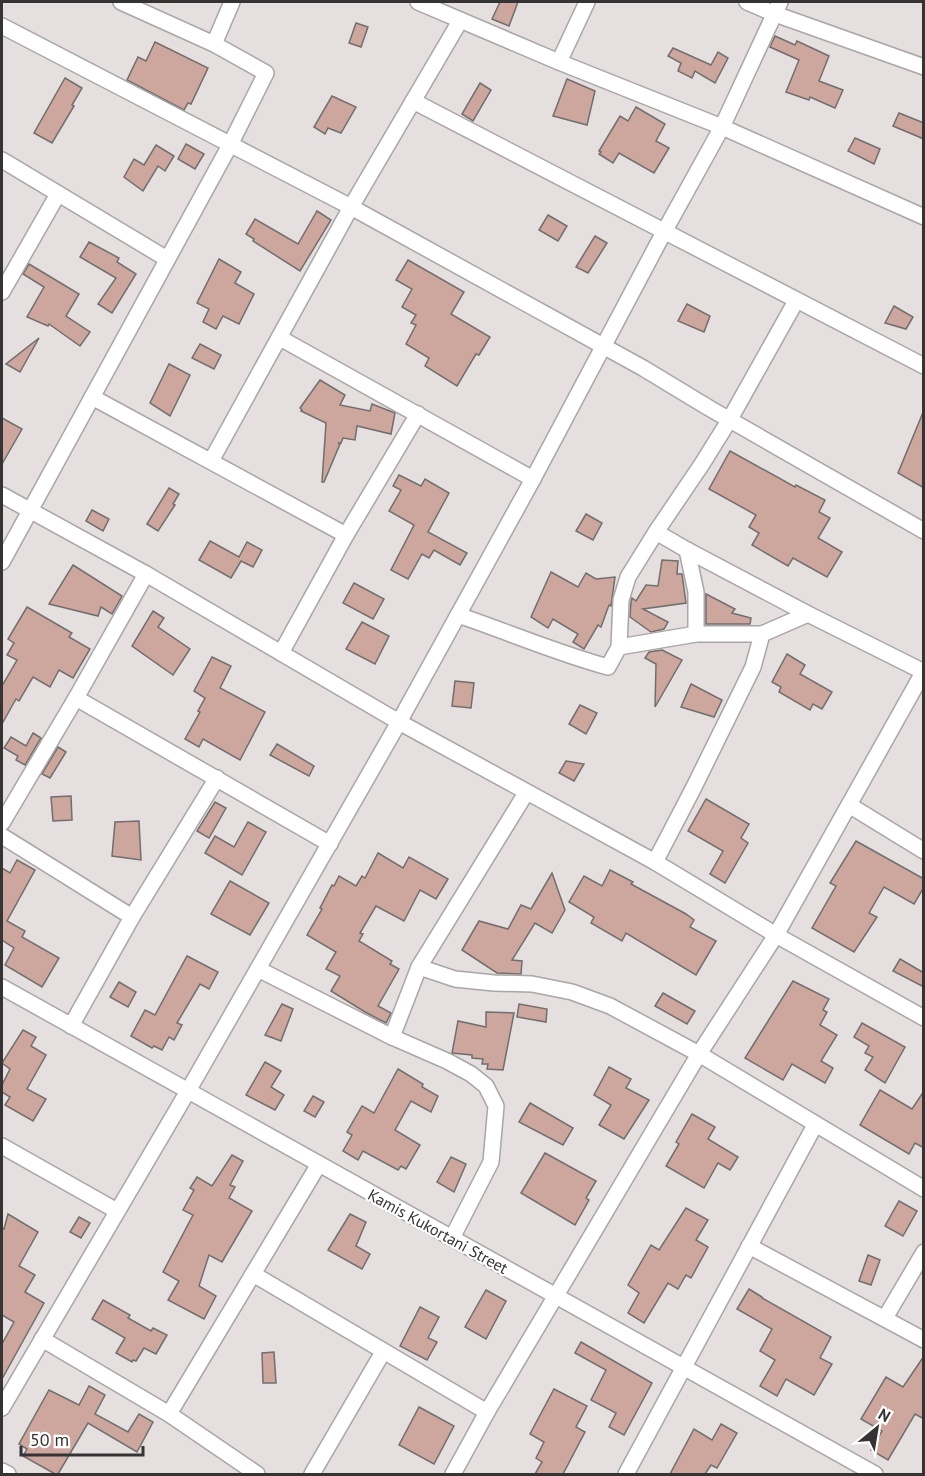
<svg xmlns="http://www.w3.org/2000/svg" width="925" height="1476" font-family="'PT Sans',sans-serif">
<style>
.building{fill:#cda69e;stroke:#726e6d;stroke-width:1.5}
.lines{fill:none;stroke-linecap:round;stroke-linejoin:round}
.minor-casing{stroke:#aaa5a6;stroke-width:18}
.minor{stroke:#fff;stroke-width:15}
.labels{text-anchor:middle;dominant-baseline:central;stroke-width:4.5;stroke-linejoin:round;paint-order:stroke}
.street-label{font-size:16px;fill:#353333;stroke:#fff}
</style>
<rect width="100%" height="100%" fill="#e5dfe0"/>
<g class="building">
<path d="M500 2H518L509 26 492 19Z"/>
<path d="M356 23 368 27 361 47 349 43Z"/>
<path d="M775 36 795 45 797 41 829 56 819 81 843 90 835 108 810 97 809 100 786 92 799 60 770 47Z"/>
<path d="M155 42 208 68 191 104 188 103 184 110 127 80 138 57 146 61Z"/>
<path d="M673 48 711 65 718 52 728 58 715 83 695 71 692 78 678 71 681 63 668 56Z"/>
<path d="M65 78 82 88 72 105 74 106 52 143 34 133Z"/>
<path d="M567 79 595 91 587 125 553 116Z"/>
<path d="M480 83 491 90 473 121 462 114Z"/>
<path d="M332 96 356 107 341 133 328 128 325 134 314 127Z"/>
<path d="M636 107 665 124 656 141 669 148 654 173 619 153 613 163 599 154 601 152 599 151 620 116 628 121Z"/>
<path d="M899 113 924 123V139L893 126Z"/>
<path d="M855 138 880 149 874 164 848 151Z"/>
<path d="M186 144 204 154 195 169 178 159Z"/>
<path d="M156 145 174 156 165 171 158 166 143 191 124 177 134 159 144 165Z"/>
<path d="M317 211 331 220 300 271 253 241 254 239 246 234 255 219 298 244Z"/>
<path d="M548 215 567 226 558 241 539 230Z"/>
<path d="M595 236 607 243 588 273 576 267Z"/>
<path d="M89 242 119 258 117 262 136 274 112 313 98 304 116 278 80 257Z"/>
<path d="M219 259 241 272 235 283 254 294 239 324 223 316 216 329 203 322 209 309 197 303Z"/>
<path d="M408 260 464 292 451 314 490 337 479 355 476 354 457 386 425 366 429 358 406 344 416 325 411 323 416 315 402 307 412 289 396 280Z"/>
<path d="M29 264 79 294 66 316 90 332 80 346 49 324 48 326 27 317 44 287 23 274Z"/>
<path d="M687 304 710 316 704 332 678 321Z"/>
<path d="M894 306 913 317 906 329 885 323Z"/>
<path d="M39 338 20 372 6 364Z"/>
<path d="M200 344 221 355 214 369 192 358Z"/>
<path d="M169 364 190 375 170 416 150 403Z"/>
<path d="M320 380 345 395 340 405 370 411 372 404 395 413 391 434 357 426 355 440 343 438 341 443H338L340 444 324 482H322L326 423 301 411 302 410 300 408Z"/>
<path d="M924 410V488L898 473Z"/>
<path d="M2 418 22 429 2 464Z"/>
<path d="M730 451 795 487 796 485 825 500 819 512 830 518 818 538 842 552 827 577 793 558 788 566 752 545 759 533 749 527 756 515 709 489Z"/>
<path d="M399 475 421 486 425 479 449 493 428 532 467 553 460 565 434 550 429 558 422 554 408 579 391 570 414 525 389 511 401 490 393 486Z"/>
<path d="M169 488 179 494 173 504 175 505 158 531 147 524Z"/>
<path d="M92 510 109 519 103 531 86 521Z"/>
<path d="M586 514 602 523 593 540 576 531Z"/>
<path d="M210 541 239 557 247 542 262 550 253 567 241 561 231 578 199 560Z"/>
<path d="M662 560 678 561 677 574H682L686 603 643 609 668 622 664 629 651 632 630 617 631 602 632 598 636 601 646 585 658 586Z"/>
<path d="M73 565 122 596 112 614 101 607 98 616 49 604Z"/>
<path d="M551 572 578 587 586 573 596 579 615 577 611 606 609 605 601 627 598 625 584 649 573 642 578 634 553 619 548 628 531 617Z"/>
<path d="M354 583 384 599 373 619 343 603Z"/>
<path d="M706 594 735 609 732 613 751 618 750 624H706Z"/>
<path d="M27 607 72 633 69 637 90 649 73 678 59 670 50 687 33 677 19 701 16 699 2 724V686L17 660 7 655 14 643 8 639Z"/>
<path d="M153 611 164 618 158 627 190 649 173 675 132 646Z"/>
<path d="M362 622 389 636 375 664 346 649Z"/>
<path d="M662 650 682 660 655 707 656 664 645 658 649 652Z"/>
<path d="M787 654 805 665 800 674 832 692 822 709 813 704 810 710 779 692 781 687 772 682Z"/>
<path d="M212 657 231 666 220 688 265 712 240 760 203 739 199 747 185 739 200 712 198 711 205 698 194 691Z"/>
<path d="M455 681 474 683 471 708 452 706Z"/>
<path d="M691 684 722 700 714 717 681 707Z"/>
<path d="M580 705 597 713 586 734 569 724Z"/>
<path d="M33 733 41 738 25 765 16 760 18 756 4 748 11 737 26 746Z"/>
<path d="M277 744 314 766 309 776 270 755Z"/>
<path d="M58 747 66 752 50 778 42 774Z"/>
<path d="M566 761 584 764 574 781 559 773Z"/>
<path d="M71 796 72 820 53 821 51 797Z"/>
<path d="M706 799 749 824 741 838 748 843 725 883 710 874 723 851 688 831Z"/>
<path d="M215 802 226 808 209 838 197 831Z"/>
<path d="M139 821 141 860 112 856 115 822Z"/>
<path d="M248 822 266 832 242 875 205 853 215 836 234 847Z"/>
<path d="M856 841 924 879V887L914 904 884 887 869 913 877 917 854 952 812 928 836 886 830 883Z"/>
<path d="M378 853 403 868 409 857 448 879 436 899 420 890 404 921 376 906 360 933 363 934 359 941 392 961 390 964 399 969 378 1006 391 1013 386 1023 365 1012 331 991 340 976 326 969 336 952 307 935 322 909 320 908 332 885 334 886 339 876 356 886 362 876 365 878Z"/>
<path d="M17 860 35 870 7 921 25 931 22 937 59 958 42 987 5 965 14 948 2 940V868L10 873Z"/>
<path d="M610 870 633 882 631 884 686 914 694 920 690 927 716 941 696 975 626 933 622 941 591 923 594 917 569 902 584 876 602 886Z"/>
<path d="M552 873 565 910 552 933 535 923 512 960 522 961 521 974 497 973 462 950 479 921 508 929 521 905 531 909Z"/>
<path d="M230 881 269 903 250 935 211 914Z"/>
<path d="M187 956 218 972 209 989 200 984 177 1023 182 1025 174 1040 169 1037 162 1050 154 1046 152 1048 131 1036 145 1010 155 1015Z"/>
<path d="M900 959 924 973V987L893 971Z"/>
<path d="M793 981 829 999 823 1010 827 1012 820 1025 837 1035 821 1061 833 1068 825 1083 792 1064 783 1080 745 1058Z"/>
<path d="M119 982 136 992 128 1007 110 997Z"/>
<path d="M663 993 695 1011 687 1024 655 1006Z"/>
<path d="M282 1004 293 1009 281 1041 265 1035Z"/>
<path d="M519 1004 547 1009 546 1022 517 1017Z"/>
<path d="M486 1012 514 1013 503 1070 487 1069 488 1064H482L483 1059 472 1058V1055L452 1053 458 1021 486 1027Z"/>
<path d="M862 1023 905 1047 885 1083 865 1070 873 1057 865 1053 869 1046 854 1037Z"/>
<path d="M23 1030 36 1037 31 1046 46 1055 27 1089 46 1099 33 1121 5 1105 10 1097 2 1092V1085L10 1069 2 1063Z"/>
<path d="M265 1062 281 1071 271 1087 284 1095 275 1110 246 1095Z"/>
<path d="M609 1067 631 1079 626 1088 649 1100 624 1139 599 1125 611 1105 594 1095Z"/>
<path d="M398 1069 423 1084 422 1087 438 1096 431 1112 411 1101 395 1130 420 1145 406 1169 401 1166 398 1170 363 1151 358 1160 343 1151 352 1135 347 1132 362 1106 374 1113Z"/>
<path d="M880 1090 912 1109 924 1091V1148L915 1143 909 1154 860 1125Z"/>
<path d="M313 1096 324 1102 315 1117 304 1111Z"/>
<path d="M530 1103 573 1128 563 1145 519 1122Z"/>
<path d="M692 1114 715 1127 708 1139 738 1157 730 1170 718 1163 704 1188 666 1166 679 1144 676 1142Z"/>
<path d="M545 1153 596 1181 586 1198 589 1200 575 1225 521 1193Z"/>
<path d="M232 1155 243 1161 230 1185 235 1187 229 1198 252 1211 222 1262 209 1255 199 1286 216 1296 204 1319 168 1300 179 1281 163 1272 193 1215 183 1210 194 1190 190 1188 197 1177 212 1186Z"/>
<path d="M451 1157 466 1164 454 1192 437 1182Z"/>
<path d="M899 1201 917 1211 903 1236 885 1226Z"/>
<path d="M686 1208 708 1220 696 1240 708 1247 691 1278 686 1275 678 1289 668 1283 644 1323 628 1313 639 1293 628 1285 651 1245 659 1250Z"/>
<path d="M8 1214 38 1232 19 1266 35 1275 25 1292 44 1303 2 1379V1344L14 1322 2 1315V1228L4 1229Z"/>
<path d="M350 1214 366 1222 356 1246 370 1254 362 1269 328 1250Z"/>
<path d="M79 1217 90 1223 81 1238 70 1232Z"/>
<path d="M868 1255 880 1260 871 1285 859 1281Z"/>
<path d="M749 1289 762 1297V1298L831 1337 820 1358 832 1364 814 1395 786 1379 777 1396 760 1386 775 1360 760 1351 772 1329 737 1309Z"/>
<path d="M486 1290 506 1301 486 1339 465 1327Z"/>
<path d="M103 1300 130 1315 128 1318 151 1331 153 1328 167 1335 156 1354 144 1348 136 1361 133 1360 132 1362 116 1353 125 1338 92 1319Z"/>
<path d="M420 1307 439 1317 428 1338 437 1342 427 1360 400 1346Z"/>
<path d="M581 1342 652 1383 624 1435 609 1427 616 1413 591 1400 606 1370 575 1353Z"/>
<path d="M274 1352 276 1383H263L262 1353Z"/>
<path d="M924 1356V1419L915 1414 888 1460 871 1450 882 1431 861 1419 886 1377 903 1387Z"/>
<path d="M89 1386 105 1395 95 1414 128 1432 139 1414 153 1422 137 1452 88 1423 58 1474H55L23 1456 27 1449 19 1444 49 1390 79 1405Z"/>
<path d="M554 1389 587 1406 576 1427 585 1432 563 1474H535L542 1462 536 1458 544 1442 530 1434Z"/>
<path d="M419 1407 454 1426 434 1464 399 1445Z"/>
<path d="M721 1424 737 1433 717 1468 711 1465 705 1474H670L694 1429 712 1440Z"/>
</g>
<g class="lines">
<g class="minor-casing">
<g id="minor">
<path d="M121 2 214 44 232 2"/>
<path d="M418 2 559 62 722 127 924 217"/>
<path d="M747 2 775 14 924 67"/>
<path d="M2 26 351 207 643 368 709 408 924 531"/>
<path d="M559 62 587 2"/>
<path d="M413 101C584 188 753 279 924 366"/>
<path d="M2 160 167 259"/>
<path d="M2 292 58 194"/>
<path d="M280 338 533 479"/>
<path d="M92 397 346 535"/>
<path d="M211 461 351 207 460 21"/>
<path d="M2 495 146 574 399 722 533 479 664 232 722 127 780 2"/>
<path d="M687 550 808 614 924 672"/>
<path d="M2 562 230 145 266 73 214 44"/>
<path d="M458 615C508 632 557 653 608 667L619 647 696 634H762L808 614"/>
<path d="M696 634V592L687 550 656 532 702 464 730 419 796 301"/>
<path d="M619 647 621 600 628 577 656 532"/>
<path d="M281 653 346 535 418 414"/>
<path d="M76 698 330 844"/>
<path d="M849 805 924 851"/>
<path d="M2 823 76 698 146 574"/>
<path d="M2 836 132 917"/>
<path d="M655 862 694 787 753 667 762 634"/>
<path d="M419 967 455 979 494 983 532 984 572 992 610 1006 699 1054 924 1189"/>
<path d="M258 969 392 1037 419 967 526 793"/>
<path d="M2 987 875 1474"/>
<path d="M71 1026 132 917 217 778"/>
<path d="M392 1037 447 1061 471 1074 486 1086 496 1106 491 1162 452 1238"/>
<path d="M2 1146 117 1211"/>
<path d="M749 1246 924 1340"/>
<path d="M253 1274 487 1412"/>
<path d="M885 1318 924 1252"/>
<path d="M42 1339 169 1414 257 1474"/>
<path d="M2 1408 188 1091 399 722 655 862 776 935 924 671"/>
<path d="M169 1414 319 1164"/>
<path d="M2 1471 8 1474"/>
<path d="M312 1474 383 1352"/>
<path d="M453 1474 487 1412 699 1054 776 935 924 1018"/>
<path d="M626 1474 815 1125"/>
</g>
</g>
<use href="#minor" class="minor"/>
</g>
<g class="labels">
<g class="street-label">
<text transform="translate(438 1231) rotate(29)">Kamis Kukortani Street</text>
</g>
</g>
<rect width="925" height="1476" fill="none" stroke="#353333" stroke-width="6"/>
<g transform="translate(877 1428) rotate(30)" stroke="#ffffff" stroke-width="4.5" paint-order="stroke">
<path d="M0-4.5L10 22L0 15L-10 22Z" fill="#353333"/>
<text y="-9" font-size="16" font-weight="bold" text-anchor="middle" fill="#353333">N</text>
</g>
<path d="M21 1446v9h122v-9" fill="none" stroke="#353333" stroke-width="3"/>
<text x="30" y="1446" font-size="18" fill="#353333" stroke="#ffffff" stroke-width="4.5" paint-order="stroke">50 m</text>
</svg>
